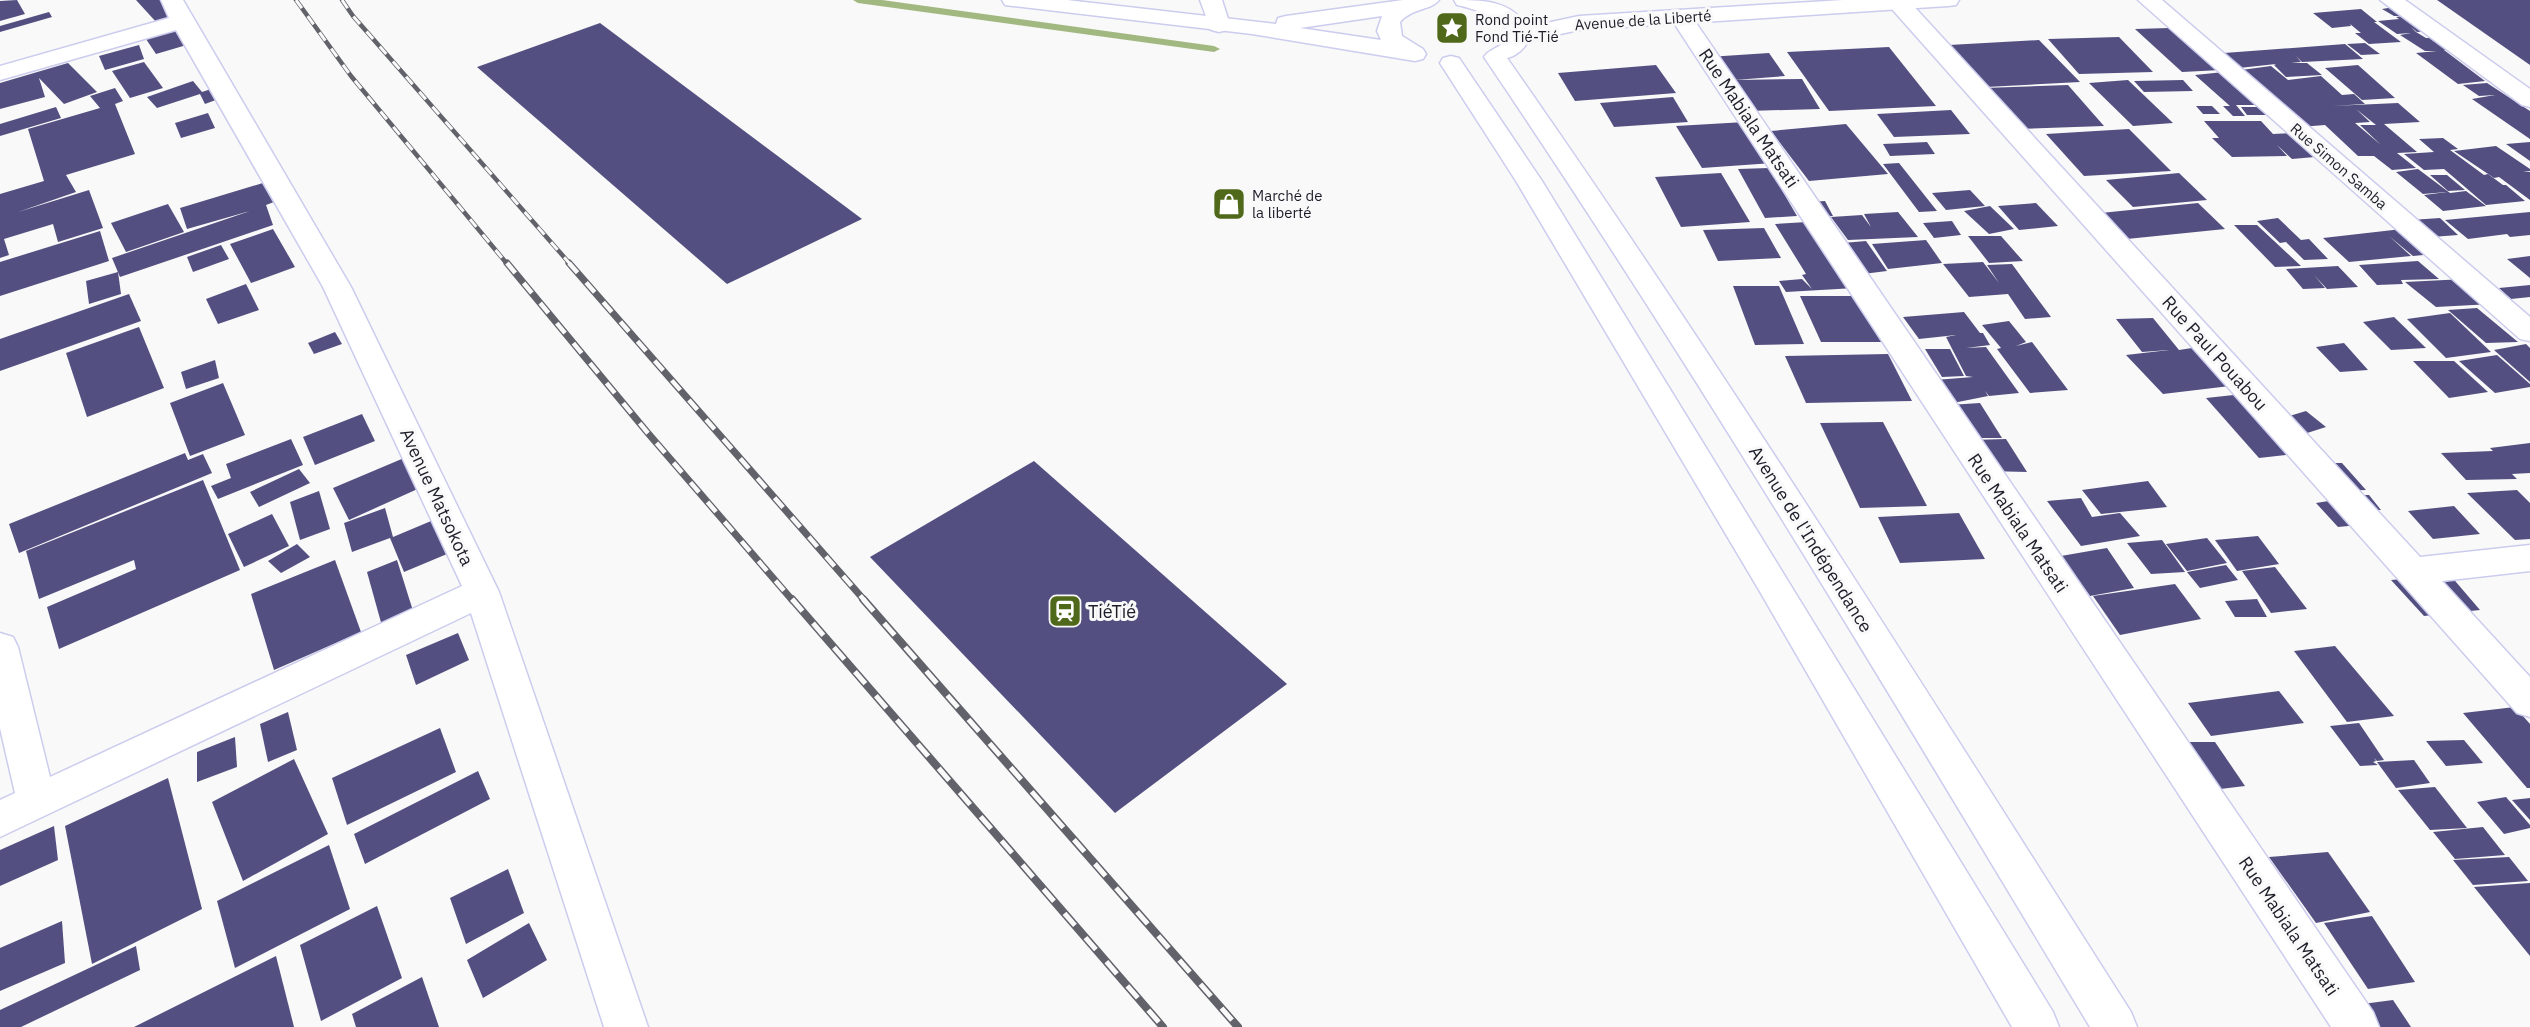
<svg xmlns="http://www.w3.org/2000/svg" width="2530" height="1027" font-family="'IBM Plex Sans',sans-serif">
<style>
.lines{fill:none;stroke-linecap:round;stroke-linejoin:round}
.stream{fill:#a2b881;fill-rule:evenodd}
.building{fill:#535081;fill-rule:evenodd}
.minor-casing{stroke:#cce;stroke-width:3}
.tertiary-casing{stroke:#cce;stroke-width:3}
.minor{fill:#fff;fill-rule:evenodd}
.tertiary{fill:#fff;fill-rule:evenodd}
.rail-far2-casing{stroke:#62626b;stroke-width:4.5}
.rail-far1-casing{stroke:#62626b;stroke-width:7}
.rail-casing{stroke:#62626b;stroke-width:8}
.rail-far2{stroke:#f9f9f9;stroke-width:3;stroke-dasharray:10;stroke-linecap:butt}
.rail-far1{stroke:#f9f9f9;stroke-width:4.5;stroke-dasharray:13;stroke-linecap:butt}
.rail{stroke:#f9f9f9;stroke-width:5;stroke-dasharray:16;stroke-linecap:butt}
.labels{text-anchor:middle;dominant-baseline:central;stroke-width:6;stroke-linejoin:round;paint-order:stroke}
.far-poi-label{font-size:15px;fill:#1d1d2a;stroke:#f9f9f9;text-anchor:start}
.far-street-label{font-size:15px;fill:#1d1d2a;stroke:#f9f9f9}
.street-label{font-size:18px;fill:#1d1d2a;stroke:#f9f9f9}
.poi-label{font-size:18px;fill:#1d1d2a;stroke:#f9f9f9;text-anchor:start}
</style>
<rect width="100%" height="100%" fill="#f9f9f9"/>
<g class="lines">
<path class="stream" d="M853 0H882L1214 46 1220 49 1214 52 858 3Z"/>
</g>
<g class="building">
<path d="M17 0 25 14 0 21V1Z"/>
<path d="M136 0H161L177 17 157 23Z"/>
<path d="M2437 0H2530V65Z"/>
<path d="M2394 7 2431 31 2417 32 2411 27 2416 32 2426 38H2441L2455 49 2444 50 2485 81 2458 84 2416 53 2437 51H2425L2400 35 2411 33 2397 34 2378 21 2399 19 2396 17 2402 16H2394L2382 9Z"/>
<path d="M2361 9 2377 22H2374L2401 42 2369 44 2355 33H2361L2350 24 2351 26 2332 28 2313 13Z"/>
<path d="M49 12 52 17 0 32V26Z"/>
<path d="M600 23 862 219 727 284 477 67Z"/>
<path d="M2169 28 2221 70 2182 72 2135 29Z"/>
<path d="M179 30 190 44 156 54 146 39Z"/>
<path d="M2119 37 2153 72 2079 74 2048 39Z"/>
<path d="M2039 40 2080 82 1986 87 1949 45Z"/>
<path d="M2365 43 2380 54 2361 55 2347 44Z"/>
<path d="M2345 44 2363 59 2302 62 2296 56 2301 62 2291 63H2307L2322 75 2286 77 2274 65 2276 64 2239 68 2224 53Z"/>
<path d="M139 45 144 59 105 70 99 56Z"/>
<path d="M1889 47 1936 106 1829 111 1787 52Z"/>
<path d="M1769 53 1785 76 1735 80 1802 79 1820 109 1748 111 1708 57Z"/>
<path d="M144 62 163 88 130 98 112 71Z"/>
<path d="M68 63 97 92 64 104 39 78 45 97 0 109V83Z"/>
<path d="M1656 65 1676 93 1575 101 1558 73Z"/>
<path d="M2358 65 2395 98 2362 100 2325 68Z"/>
<path d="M2271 66 2288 80 2321 76 2342 95 2354 94 2365 104 2332 106 2398 103 2420 122 2384 124 2417 152 2397 153 2416 168 2392 170 2374 156H2358L2325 125 2300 127 2241 70ZM2356 109 2376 125H2360L2381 145 2355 123 2370 122Z"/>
<path d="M2224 72 2260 105H2236L2245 116H2233L2223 106H2230L2195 75Z"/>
<path d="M2128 80 2173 123 2133 126 2089 83Z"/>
<path d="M2183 80 2193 91 2144 92 2134 81Z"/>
<path d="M193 81 202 92 214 88 221 98 205 104 200 94 157 108 147 97Z"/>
<path d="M2487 83 2530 111V139L2472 99 2495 95 2479 96 2463 85Z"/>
<path d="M2068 85 2104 126 2017 129 1984 88Z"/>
<path d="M115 88 123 101 115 104 135 154 66 175 76 192 18 212 89 190 103 228 58 242 53 224 4 239 9 255 0 258V194L44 181 28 129 100 108 90 96Z"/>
<path d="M1673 97 1688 122 1614 127 1600 103Z"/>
<path d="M2196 106H2212L2220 114H2203Z"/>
<path d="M56 107 61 118 0 136V124Z"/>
<path d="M2241 107H2260L2266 115H2247Z"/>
<path d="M1951 110 1970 134 1894 137 1877 114Z"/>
<path d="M208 113 215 128 181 138 175 123Z"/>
<path d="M2204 121H2261L2273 134 2296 133 2326 156 2292 159 2277 145 2287 156 2232 157 2212 138H2219Z"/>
<path d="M1745 122 1773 163 1702 168 1676 126Z"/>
<path d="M1846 124 1888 174 1809 181 1771 131Z"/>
<path d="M2129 129 2171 171 2084 176 2046 134Z"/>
<path d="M2443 138 2458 149 2450 150 2484 175 2488 174 2503 185H2506L2525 201 2486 205 2444 169 2424 170 2404 154 2434 152 2419 139Z"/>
<path d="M1927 142 1935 154 1890 156 1883 144Z"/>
<path d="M2530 142V161L2506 144Z"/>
<path d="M2496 146 2530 169V171L2523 172H2530V200L2499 177 2494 178 2454 151Z"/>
<path d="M1899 163 1937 211 1919 212 1883 164Z"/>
<path d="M1767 166H1783L1776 180 1797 216 1765 218 1738 169 1769 168Z"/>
<path d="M2418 169 2450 193 2466 191 2486 206 2443 211 2424 195 2447 192 2423 194 2396 172Z"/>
<path d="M1721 173 1750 222 1681 227 1655 177Z"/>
<path d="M2179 173 2207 200 2133 207 2106 180Z"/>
<path d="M2430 175H2447L2465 190 2448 191Z"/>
<path d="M266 182 274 202 266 205 273 225 120 277 112 258 250 211 187 229 180 208Z"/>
<path d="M1970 190 1985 206 1946 210 1932 193Z"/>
<path d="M1825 201 1833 216 1818 217 1809 202Z"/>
<path d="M2036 203 2058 226 2019 230 1998 206Z"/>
<path d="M2198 203 2225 229 2127 239 2101 213Z"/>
<path d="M168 204 184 232 126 252 111 223Z"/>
<path d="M1990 206 2014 229 1989 234 1964 211Z"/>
<path d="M1898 212 1918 237 1848 240 1831 217 1862 215 1871 227 1864 214Z"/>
<path d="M2530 212V235L2510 237 2507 234 2468 239 2445 220Z"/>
<path d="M2278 218 2301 240 2309 239 2328 259 2304 260 2286 242 2280 243 2257 221Z"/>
<path d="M2440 218 2458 235 2432 237 2411 220Z"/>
<path d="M1952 221 1961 235 1934 238 1923 223Z"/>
<path d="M1807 222 1855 288 1786 292 1779 281 1802 279 1812 289 1802 275 1806 274 1775 224Z"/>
<path d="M2234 225H2257L2301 266 2275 267Z"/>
<path d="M1764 228 1781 258 1718 261 1703 230Z"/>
<path d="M273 229 295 267 251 283 230 244Z"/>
<path d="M2402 229 2434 254 2413 256 2389 236 2411 256 2349 262 2323 238Z"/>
<path d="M100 231 109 261 0 296V262Z"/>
<path d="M1968 236H2001L2023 261 1989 263Z"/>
<path d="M1926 240 1942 263 1888 269 1872 244Z"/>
<path d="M1866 241 1887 271 1863 274 1843 243Z"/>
<path d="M221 245 229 259 193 272 187 257Z"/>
<path d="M2530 256V278L2507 259Z"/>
<path d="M2418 261 2439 279 2401 280 2403 284 2377 285 2359 265Z"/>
<path d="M1983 262 1999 283 1987 265 2012 264 2051 317 2025 319 2008 294 1969 297 1943 264Z"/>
<path d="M2338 266 2358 287 2327 289 2314 275 2325 288 2303 289 2286 269Z"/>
<path d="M118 272 121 294 89 304 86 281Z"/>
<path d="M2465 279 2492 304 2436 307 2405 282Z"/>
<path d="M246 284 259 310 218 324 206 299Z"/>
<path d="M2530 285V297L2511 299 2499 288Z"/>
<path d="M1733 286H1779L1804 344 1755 345Z"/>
<path d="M129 294 141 321 0 371V339Z"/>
<path d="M1800 296H1863L1887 342H1821Z"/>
<path d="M2477 308 2518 342 2486 343 2448 310Z"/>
<path d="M1964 312 1980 333H1983L1990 345 1966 348 1986 347 2019 393 1989 396 1985 391 1988 396 1953 403 1935 380 1973 377 1966 376 1946 337 1956 335 1919 339 1903 317Z"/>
<path d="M2450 313 2491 352 2446 358 2407 319Z"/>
<path d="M2394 317 2426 348 2391 350 2363 322Z"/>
<path d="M2153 318 2179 350 2192 348 2230 386 2163 394 2126 355 2169 350 2142 352 2116 319Z"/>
<path d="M2009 321 2026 342 2016 346 2032 342 2068 390 2030 393 1997 349 2001 348 1982 325Z"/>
<path d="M139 327 164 388 87 417 66 353Z"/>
<path d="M335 332 342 344 314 354 308 343Z"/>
<path d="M2344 343 2368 370 2340 372 2316 347Z"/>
<path d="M2526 344 2530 348V382L2494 350Z"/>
<path d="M1925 349H1950L1964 376 1942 377Z"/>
<path d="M1888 354 1912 401 1806 403 1785 356Z"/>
<path d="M2497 355 2530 384V387L2495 393 2459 361Z"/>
<path d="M215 360 219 378 186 389 181 372Z"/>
<path d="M2413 361H2454L2488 392 2449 398Z"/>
<path d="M223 383 245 435 190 456 170 403Z"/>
<path d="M2243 394 2302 453 2259 458 2206 398Z"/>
<path d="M1980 403 2002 438H1966L1949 405Z"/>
<path d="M2306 411 2326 427 2304 434 2286 417Z"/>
<path d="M362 414 375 441 315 465 303 437Z"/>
<path d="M1883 422 1927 506 1860 508 1820 423Z"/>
<path d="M291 439 303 465 218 499 211 486 231 478 226 464Z"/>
<path d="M2006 439 2027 472 1987 471 1971 440Z"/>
<path d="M2530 443V473L2512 474 2517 479 2466 480 2441 453 2493 451 2490 448Z"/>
<path d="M185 453 188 460 203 454 212 473 19 553 9 524Z"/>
<path d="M404 458 422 487 349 520 333 488Z"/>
<path d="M1034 461 1287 684 1115 813 870 557Z"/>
<path d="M2315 463H2342L2366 490 2337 491Z"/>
<path d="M299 469 310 483 259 507 250 492Z"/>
<path d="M203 480 240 570 59 649 47 607 136 569 134 560 39 599 26 551Z"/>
<path d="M2148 481 2167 507 2101 514 2082 490Z"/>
<path d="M2517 490 2530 503V539L2515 540 2467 493Z"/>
<path d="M319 491 330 529 300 540 290 502Z"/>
<path d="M2342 495H2369L2381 510H2353Z"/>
<path d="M2081 498 2092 517 2120 513 2140 536 2081 546 2047 501Z"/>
<path d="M2335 500 2359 525 2338 527 2316 503Z"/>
<path d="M2454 506 2480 534 2433 539 2408 511Z"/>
<path d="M385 508 393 537 443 516 459 549 404 572 390 538 352 552 344 523Z"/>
<path d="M1959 513 1985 559 1900 563 1878 517Z"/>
<path d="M272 514 289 546 244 567 228 534Z"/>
<path d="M2258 536 2279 564 2237 571 2215 540Z"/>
<path d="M2207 538 2227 563 2187 571 2166 544Z"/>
<path d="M2162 540 2185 572 2151 574 2127 543Z"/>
<path d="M297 544 310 557 281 573 268 561Z"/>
<path d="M2107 548 2134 588 2090 596 2061 556Z"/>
<path d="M335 560 361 632 274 670 251 594Z"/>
<path d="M397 560 414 614 382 626 367 572Z"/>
<path d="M2226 565 2238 580 2200 588 2187 572Z"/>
<path d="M2275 567 2307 609 2271 613 2242 571Z"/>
<path d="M2450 575 2480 610 2424 616 2391 580Z"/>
<path d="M2175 584 2201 619 2120 635 2093 596Z"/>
<path d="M2257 599 2267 617H2235L2225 601Z"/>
<path d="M458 633 469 660 416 685 406 655Z"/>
<path d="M2335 646 2394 716 2347 722 2294 651Z"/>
<path d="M2279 691 2304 723 2211 736 2188 703Z"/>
<path d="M2515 707 2530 724V788H2527L2463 713Z"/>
<path d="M288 712 297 750 268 762 260 724Z"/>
<path d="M2359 723 2384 760 2377 761 2374 758 2376 761 2373 762 2378 765 2360 766 2330 726Z"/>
<path d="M440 728 456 772 347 825 332 778Z"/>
<path d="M235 737 237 767 197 782V752Z"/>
<path d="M2464 740 2483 763 2446 766 2426 741Z"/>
<path d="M2183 742H2215L2245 786 2212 790Z"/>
<path d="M294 759 328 834 243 881 212 802Z"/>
<path d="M2414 760 2430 783 2396 788 2377 762Z"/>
<path d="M478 771 490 799 365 864 354 834Z"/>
<path d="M168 778 202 909 92 964 65 826Z"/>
<path d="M2435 787 2467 828 2430 830 2398 790Z"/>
<path d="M2506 797 2530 825V828L2504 834 2477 802Z"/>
<path d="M2530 798V820L2512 800Z"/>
<path d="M54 826 58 860 0 886V850Z"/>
<path d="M2483 827 2505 855 2455 859 2433 832Z"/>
<path d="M329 845 350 909 235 968 217 901Z"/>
<path d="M2328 852 2370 912 2316 923 2269 857Z"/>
<path d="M2509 857 2528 881 2473 885 2453 860Z"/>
<path d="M508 869 524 913 466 944 450 898Z"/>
<path d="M2530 883V956L2474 887Z"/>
<path d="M377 906 402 978 321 1021 300 945Z"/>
<path d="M2372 916 2415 982 2368 989 2324 923Z"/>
<path d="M62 921 65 963 0 991V948Z"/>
<path d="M529 923 547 960 483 998 467 960Z"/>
<path d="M136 946 140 970 21 1027H0V1010Z"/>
<path d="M276 956 294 1027H134Z"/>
<path d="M422 977 439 1027H356L352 1014Z"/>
<path d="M2393 1000 2411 1027H2370L2355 1005Z"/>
</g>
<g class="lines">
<g class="minor-casing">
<g id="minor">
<path d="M161 0H183L351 287 499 592 648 1027H604L471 613 0 837V800L15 793 0 728V633L13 637 18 647 50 777 462 586 323 287 176 30 0 80V66L169 18Z"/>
<path d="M1200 0H1222L1230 25 1227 30 1219 32 1211 30Z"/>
<path d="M1890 0H1908L2420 557 2530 545V571L2442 581 2530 677V717L2517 713 1891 8 1888 3Z"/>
<path d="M2138 0H2162L2530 317V341L2520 339Z"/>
<path d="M2380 0H2405L2530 89V107L2522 105Z"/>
<path d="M1681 10 1689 12 1692 17 2373 1012 2379 1027H2331L1670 17 1673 12Z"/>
</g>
</g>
<g class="tertiary-casing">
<g id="tertiary">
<path d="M1002 0H1067L1276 24 1278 18 1286 16 1403 0H1439C1432 10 1412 8 1400 22L1402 36 1423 49 1426 54 1423 59 1415 61 1252 34 1013 6 1005 5ZM1382 16 1377 31 1381 40 1300 28Z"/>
<path d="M1454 0C1482 0 1511 0 1528 27L1579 16 1843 0H1959L1956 5 1948 6 1579 30 1528 41C1524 49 1516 56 1507 58 1725 369 1926 691 2131 1012L2137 1027H2090C1893 700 1698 373 1484 57 1489 49 1500 48 1506 40 1518 22 1469 7 1457 5Z"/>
<path d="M1451 56 1459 58 1542 181 2053 1012 2059 1027H2012L1759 590 1516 181 1440 63 1443 58Z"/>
</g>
</g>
<use href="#minor" class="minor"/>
<use href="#tertiary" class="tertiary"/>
<g class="rail-far2-casing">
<g id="rail-far2">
<path d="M296 0 351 76 508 265"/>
<path d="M342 0 353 16 571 265"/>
</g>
</g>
<g class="rail-far1-casing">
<g id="rail-far1">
<path d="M507 263 647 432 793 601"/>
<path d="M569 263 865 601"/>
</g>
</g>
<g class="rail-casing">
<g id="rail">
<path d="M792 599 1163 1027"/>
<path d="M863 599 1238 1027"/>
</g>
</g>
<use href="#rail-far2" class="rail-far2"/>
<use href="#rail-far1" class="rail-far1"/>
<use href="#rail" class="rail"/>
</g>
<defs>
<g id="sight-square" transform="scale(1.725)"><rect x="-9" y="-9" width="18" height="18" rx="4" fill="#4f6819" stroke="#f9f9f9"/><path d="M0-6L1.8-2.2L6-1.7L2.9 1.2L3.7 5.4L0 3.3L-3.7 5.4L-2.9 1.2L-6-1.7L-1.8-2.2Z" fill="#fff"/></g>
<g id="shop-square" transform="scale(1.725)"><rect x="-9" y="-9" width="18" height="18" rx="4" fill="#4f6819" stroke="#f9f9f9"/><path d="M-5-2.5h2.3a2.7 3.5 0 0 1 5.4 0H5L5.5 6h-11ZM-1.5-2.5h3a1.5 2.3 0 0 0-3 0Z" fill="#fff"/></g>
<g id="station-square" transform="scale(1.725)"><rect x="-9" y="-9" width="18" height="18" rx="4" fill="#4f6819" stroke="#f9f9f9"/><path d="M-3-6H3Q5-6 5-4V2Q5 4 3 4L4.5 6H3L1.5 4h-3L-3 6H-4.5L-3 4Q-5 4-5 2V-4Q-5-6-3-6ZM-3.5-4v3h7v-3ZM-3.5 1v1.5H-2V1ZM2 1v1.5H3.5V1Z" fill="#fff"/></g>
</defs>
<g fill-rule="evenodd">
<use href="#sight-square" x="1452" y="28"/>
<use href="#shop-square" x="1229" y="204"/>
<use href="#station-square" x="1065" y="611"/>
</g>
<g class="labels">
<g class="far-poi-label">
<text x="1475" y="19">Rond point<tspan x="1475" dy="17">Fond Tié-Tié</tspan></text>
<text x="1252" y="195">Marché de<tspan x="1252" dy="17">la liberté</tspan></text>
</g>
<g class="far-street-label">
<text transform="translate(1643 20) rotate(-4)">Avenue de la Liberté</text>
<text transform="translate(2339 166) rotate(41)">Rue Simon Samba</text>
</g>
<g class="street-label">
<text transform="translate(1749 118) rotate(56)">Rue Mabiala Matsati</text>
<text transform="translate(2215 353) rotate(48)">Rue Paul Pouabou</text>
<text transform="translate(437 497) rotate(65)">Avenue Matsokota</text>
<text transform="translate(2018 523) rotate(56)">Rue Mabiala Matsati</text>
<text transform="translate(1811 539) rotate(58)">Avenue de l'Indépendance</text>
<text transform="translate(2289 926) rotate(56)">Rue Mabiala Matsati</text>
</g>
<g class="poi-label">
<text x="1088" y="611">TiéTié</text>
</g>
</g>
</svg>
